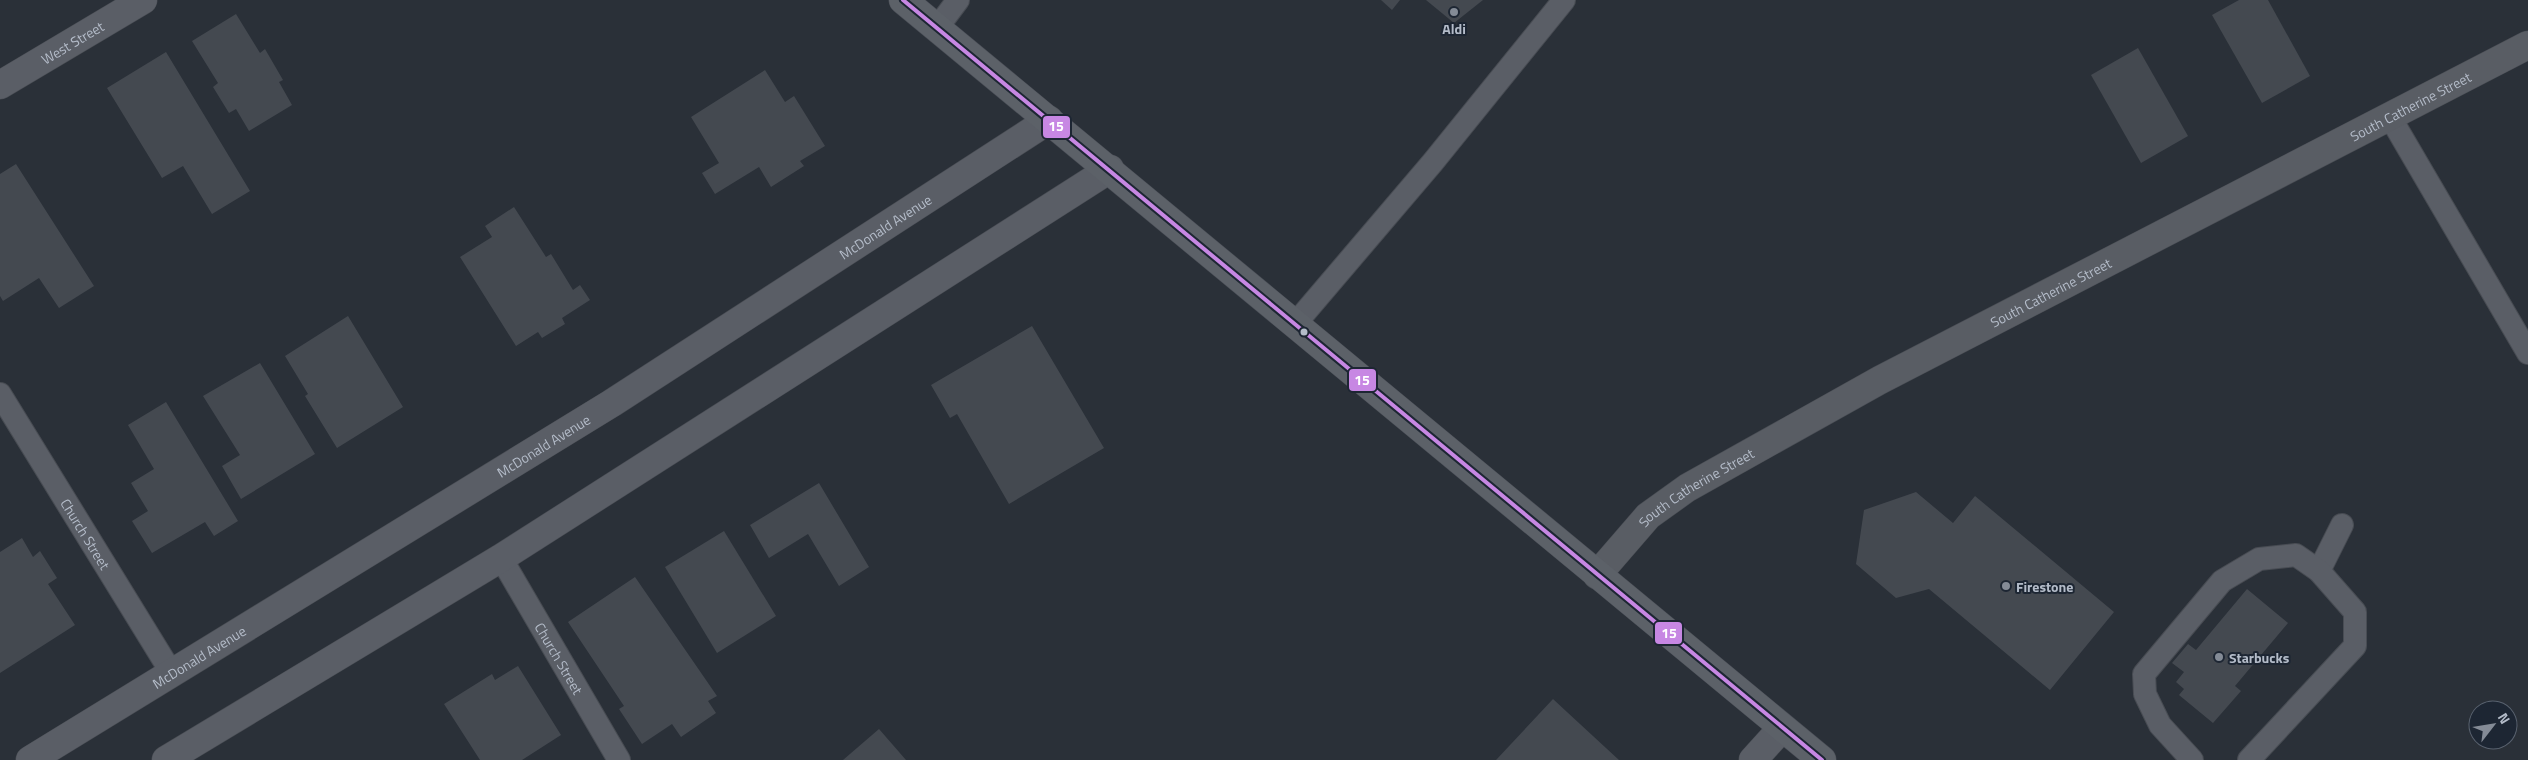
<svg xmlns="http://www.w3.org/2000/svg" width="2528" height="760" font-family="'Titillium Web',sans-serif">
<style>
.building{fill:#444950}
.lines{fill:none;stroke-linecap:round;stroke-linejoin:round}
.lane-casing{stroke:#484c53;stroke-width:24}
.street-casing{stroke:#484c53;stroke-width:29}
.secondary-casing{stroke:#484c53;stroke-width:29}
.primary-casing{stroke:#484c55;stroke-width:29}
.lane{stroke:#5a5e66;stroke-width:22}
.street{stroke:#5a5e66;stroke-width:28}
.secondary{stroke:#595d64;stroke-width:28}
.primary{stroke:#5c6168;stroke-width:28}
.bus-1-casing{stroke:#1d2633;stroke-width:8}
.bus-1{stroke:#c787e3;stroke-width:4}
.poi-dot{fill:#848b96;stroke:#1d2633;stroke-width:2}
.bus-dot{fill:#b4bcc9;stroke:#1d2633;stroke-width:2}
.labels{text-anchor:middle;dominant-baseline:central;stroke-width:4;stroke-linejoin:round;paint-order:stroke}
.poi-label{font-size:14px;font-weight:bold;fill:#b4bcc9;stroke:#1d2633;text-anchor:start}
.street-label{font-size:14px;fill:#b4bcc9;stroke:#1d2633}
.line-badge{stroke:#1d2633;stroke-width:2}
.badge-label{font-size:14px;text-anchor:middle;font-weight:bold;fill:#fff}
</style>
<rect width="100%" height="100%" fill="#2a3038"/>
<g class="building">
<path d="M1381 0H1400L1392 10Z"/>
<path d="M1426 0H1483L1454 23Z"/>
<path d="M2239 0H2268L2310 76 2262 103 2212 15Z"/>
<path d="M236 14 260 53 265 49 283 80 279 82 292 105 249 131 236 109 229 113 213 87 218 83 192 41Z"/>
<path d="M2138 48 2188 136 2141 163 2091 75Z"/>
<path d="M166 52 250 191 212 214 183 166 162 178 107 88Z"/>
<path d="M765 70 785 102 794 96 825 146 800 161 804 166 771 187 759 167 715 194 702 173 719 163 691 117Z"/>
<path d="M16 164 94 286 59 308 39 278 3 301 0 296V174Z"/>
<path d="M514 207 546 257 551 254 573 290 580 285 590 300 562 318 565 324 542 338 538 332 516 346 460 257 492 237 485 226Z"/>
<path d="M348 316 403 407 337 448 305 396 308 394 285 356Z"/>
<path d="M1032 326 1104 448 1009 504 957 414 950 418 931 385Z"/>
<path d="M260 363 315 454 241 499 222 466 240 455 203 396Z"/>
<path d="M166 402 238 521 214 536 205 522 152 553 132 521 148 511 131 483 154 469 128 425Z"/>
<path d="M819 483 869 567 839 586 808 534 769 558 750 525Z"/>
<path d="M1916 492 1953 523 1975 496 2114 612 2050 690 1929 589 1896 598 1856 564 1864 510Z"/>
<path d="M724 531 776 616 717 653 665 567Z"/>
<path d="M22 538 33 557 40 551 57 578 48 584 75 625 0 673V552Z"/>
<path d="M635 577 717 696 708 701 716 713 681 737 672 724 642 744 619 709 624 706 568 622Z"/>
<path d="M2247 589 2288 623 2235 686 2241 691 2213 723 2179 695 2184 689 2176 682 2184 672 2172 663 2188 644 2196 650Z"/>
<path d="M518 666 561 735 522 760H480L444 704 492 674 495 680Z"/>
<path d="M1553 699 1567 712 1619 760H1496Z"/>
<path d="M879 729 906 760H843Z"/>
</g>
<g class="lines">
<g class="lane-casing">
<g id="lane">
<path d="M937 28 958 0"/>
<path d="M2390 117 2528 353"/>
<path d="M1295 324 1433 162 1564 0"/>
<path id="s1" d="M0 394 171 672"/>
<path id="s2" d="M501 558 619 760"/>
<path d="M2319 571 2342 525"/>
<path d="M2192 760 2160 725 2145 694 2144 674 2222 581 2259 559 2296 555 2319 571 2355 612V646L2249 760"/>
</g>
</g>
<g class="street-casing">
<g id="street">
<path id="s3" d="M0 85 143 0"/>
<path id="s4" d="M30 760 612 403 1049 120"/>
<path d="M166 760 501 558 1110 169"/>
<path d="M1753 760 1782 728"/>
</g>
</g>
<g class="secondary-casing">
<g id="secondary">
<path id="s5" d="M1597 575 1648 516 1687 488 1880 380 2528 45"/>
</g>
</g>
<g class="primary-casing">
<path id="primary" d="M903 0 1822 760"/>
</g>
<use href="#lane" class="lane"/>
<use href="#street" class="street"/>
<use href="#secondary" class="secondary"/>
<use href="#primary" class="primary"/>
<g class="bus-1-casing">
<path id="bus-1" d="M903 0 1822 760"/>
</g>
<use href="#bus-1" class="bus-1"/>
</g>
<g class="poi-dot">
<circle cx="1454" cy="12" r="5"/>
<circle cx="2006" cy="586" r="5"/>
<circle cx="2219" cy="657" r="5"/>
</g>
<circle class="bus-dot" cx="1304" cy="332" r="4.5"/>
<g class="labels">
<g class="poi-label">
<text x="1454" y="28" text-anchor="middle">Aldi</text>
<text x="2016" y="586">Firestone</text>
<text x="2229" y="657">Starbucks</text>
</g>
<g class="street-label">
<text stroke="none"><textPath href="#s3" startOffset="84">West Street</textPath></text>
<text stroke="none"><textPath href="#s5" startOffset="944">South Catherine Street</textPath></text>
<text stroke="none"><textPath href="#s4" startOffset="1008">McDonald Avenue</textPath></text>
<text stroke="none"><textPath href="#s5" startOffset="539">South Catherine Street</textPath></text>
<text stroke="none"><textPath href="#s4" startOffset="602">McDonald Avenue</textPath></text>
<text stroke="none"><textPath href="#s5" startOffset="134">South Catherine Street</textPath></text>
<text stroke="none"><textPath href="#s1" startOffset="164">Church Street</textPath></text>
<text stroke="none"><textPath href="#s4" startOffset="198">McDonald Avenue</textPath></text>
<text stroke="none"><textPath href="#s2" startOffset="116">Church Street</textPath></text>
</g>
</g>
<g class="line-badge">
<rect x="1042" y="115" width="29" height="24" rx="5" fill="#c787e3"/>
<rect x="1348" y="368" width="29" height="24" rx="5" fill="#c787e3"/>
<rect x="1654" y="621" width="29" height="24" rx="5" fill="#c787e3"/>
</g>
<g class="badge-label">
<text x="1056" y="131">15</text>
<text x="1362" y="385">15</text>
<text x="1669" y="638">15</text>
</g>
<g transform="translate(2493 725) rotate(59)"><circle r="24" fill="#1d2633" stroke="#59626f"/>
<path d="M0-4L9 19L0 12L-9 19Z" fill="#848b96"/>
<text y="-8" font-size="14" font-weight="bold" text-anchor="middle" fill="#b4bcc9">N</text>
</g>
</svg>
